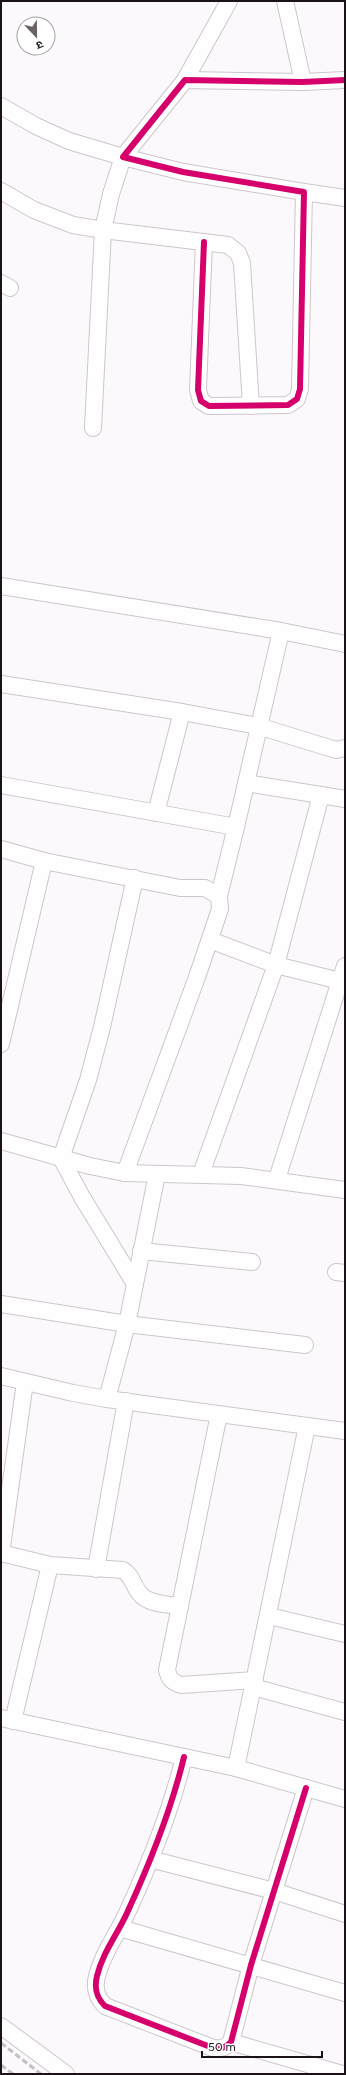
<svg xmlns="http://www.w3.org/2000/svg" width="346" height="2075" font-family="Figtree,'Noto Sans Devanagari',sans-serif">
<style>
.lines{fill:none;stroke-linecap:round;stroke-linejoin:round}
.minor-casing{stroke:#cdc6cc;stroke-width:18}
.minor{stroke:#fffeff;stroke-width:16}
.rail{stroke:#c2c1c2;stroke-width:3;stroke-dasharray:6 3;stroke-linecap:butt}
.cycleway-casing{stroke:#fff;stroke-width:8}
.cycleway{stroke:#d6006c;stroke-width:6}
</style>
<rect width="100%" height="100%" fill="#fcf9fc"/>
<g class="lines">
<g class="minor-casing">
<g id="minor">
<path d="M285 1 303 82"/>
<path d="M185 80 229 1"/>
<path d="M1 106 36 126 69 141 123 157 111 194 103 230 93 428"/>
<path d="M1 191 34 210 73 225 103 230 228 245 238 253 242 263 251 406"/>
<path d="M304 192 345 198"/>
<path d="M204 242 198 390 201 401 209 406 288 405 297 399 300 389 304 192 183 172 123 157 185 80 303 82 345 80"/>
<path d="M1 283 10 288"/>
<path d="M1 586 281 631 345 644"/>
<path d="M1 684 182 712 258 726 336 750 345 748"/>
<path d="M246 783 321 795 276 965 340 981 277 1179"/>
<path d="M1 785 236 827"/>
<path d="M321 795 345 799"/>
<path d="M156 813 182 712"/>
<path d="M1 849 44 861 180 888H205L219 896 220 909 197 977 125 1173"/>
<path d="M135 878 102 1027 88 1080 61 1158 82 1197 135 1284"/>
<path d="M219 896 236 827 281 631"/>
<path d="M340 981 345 966"/>
<path d="M1 1044 44 861"/>
<path d="M1 1141 90 1166 125 1173 241 1176 345 1190"/>
<path d="M157 1174 127 1324 107 1399 345 1431"/>
<path d="M201 1174 276 965 210 940"/>
<path d="M141 1251 252 1262"/>
<path d="M336 1272 345 1273"/>
<path d="M1 1304 127 1324 305 1345"/>
<path d="M1 1376 73 1393 107 1399"/>
<path d="M219 1414 167 1670C169 1679 172 1682 181 1685L255 1680"/>
<path d="M1 1553 50 1565 123 1570C133 1576 133 1587 141 1595 149 1604 168 1604 180 1607"/>
<path d="M1 1554 25 1382"/>
<path d="M96 1569 126 1401"/>
<path d="M269 1616 345 1634"/>
<path d="M253 1687 345 1712"/>
<path d="M1 1718 236 1768 307 1426"/>
<path d="M13 1721 50 1565"/>
<path d="M184 1757C171 1811 150 1863 127 1913 117 1935 103 1952 97 1976 94 1988 96 1997 105 2006L213 2048C221 2049 225 2048 231 2042L251 1965 306 1788"/>
<path d="M236 1768 345 1799"/>
<path d="M150 1859 274 1891 345 1914"/>
<path d="M120 1928 345 1993"/>
<path d="M1 2026 66 2074"/>
<path d="M231 2042 342 2074"/>
</g>
</g>
<use href="#minor" class="minor"/>
<g class="rail">
<path d="M1 2043 41 2074"/>
<path d="M1 2065 13 2074"/>
</g>
<g class="cycleway-casing">
<g id="cycleway">
<path d="M204 242 198 390 201 401 209 406 288 405 297 399 300 389 304 192 183 172 123 157 185 80 303 82 345 80"/>
<path d="M184 1757C171 1811 150 1863 127 1913 117 1935 103 1952 97 1976 94 1988 96 1997 105 2006L213 2048C221 2049 225 2048 231 2042L251 1965 306 1788"/>
</g>
</g>
<use href="#cycleway" class="cycleway"/>
</g>
<rect width="346" height="2075" fill="none" stroke="#1a1119" stroke-width="4"/>
<g transform="translate(36 36) rotate(158)"><circle r="19" fill="#ffffff" stroke="#a3a0a3"/>
<path d="M0-3L7 15L0 10L-7 15Z" fill="#696268"/>
<text y="-6" font-size="11" font-weight="bold" text-anchor="middle" fill="#1a1119">उ</text>
</g>
<path d="M202 2051v6h120v-6" fill="none" stroke="#1a1119" stroke-width="2"/>
<text x="208" y="2051" font-size="12" fill="#1a1119" stroke="#ffffff" stroke-width="3" paint-order="stroke">50 m</text>
</svg>
